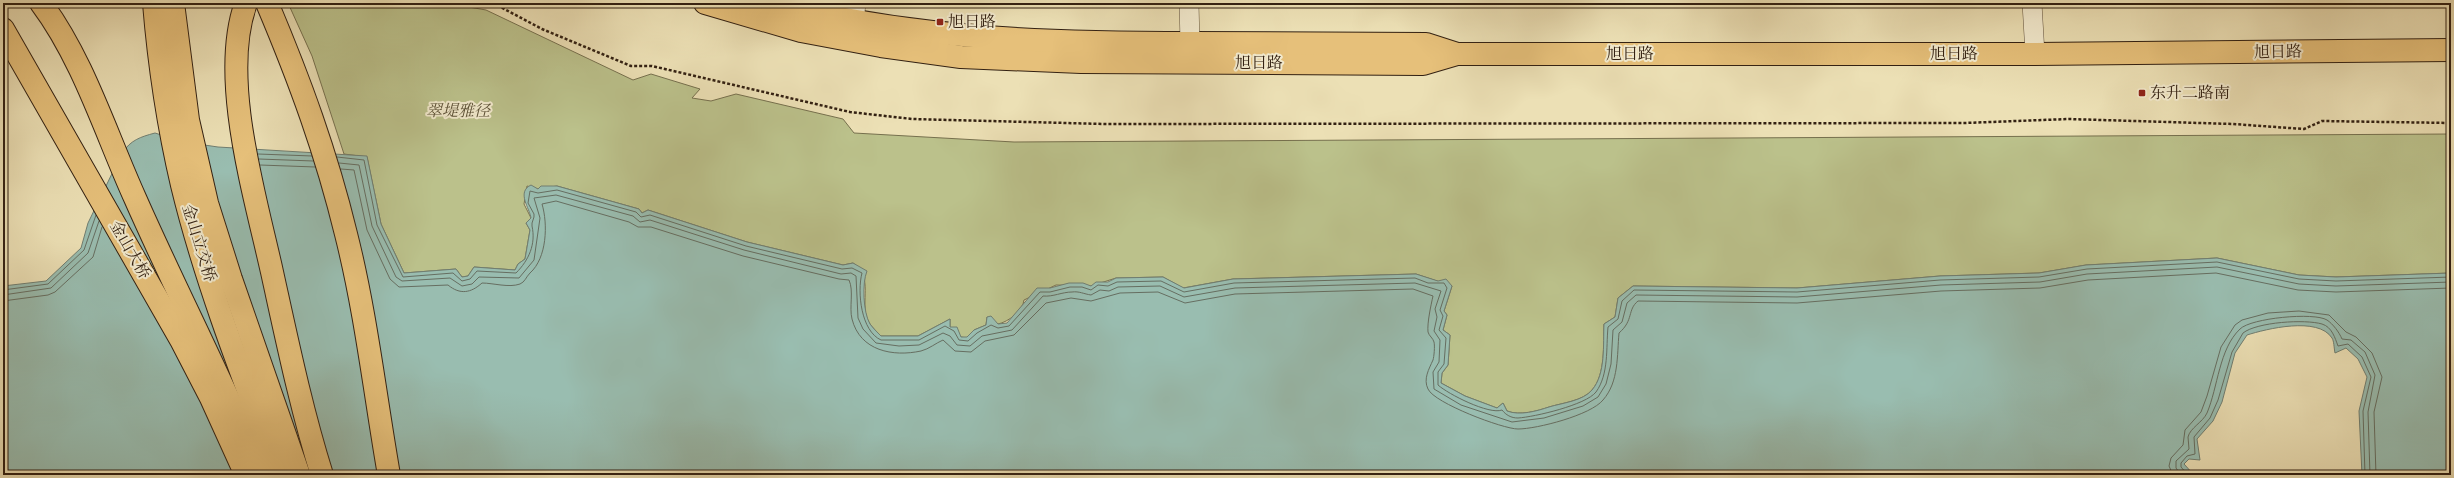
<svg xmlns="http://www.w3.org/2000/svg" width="2454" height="478" font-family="'Libre Bodoni','Noto Serif SC',serif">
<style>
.green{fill:#bbc18b;stroke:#76704e}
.water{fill:#99bdb0;stroke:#707e71}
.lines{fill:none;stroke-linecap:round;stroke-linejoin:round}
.shore{stroke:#666e61;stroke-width:1}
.minor-casing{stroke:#60503b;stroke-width:20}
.major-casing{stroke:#322012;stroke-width:24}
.path{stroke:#322012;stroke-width:2.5;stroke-dasharray:3 2;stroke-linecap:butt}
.minor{stroke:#f3ebcf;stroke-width:19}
.major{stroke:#e6c07a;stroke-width:22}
.poi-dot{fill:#8f2418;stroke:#f3ebcf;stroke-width:1.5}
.labels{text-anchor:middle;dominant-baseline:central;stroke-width:4;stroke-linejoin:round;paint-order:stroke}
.poi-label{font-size:16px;fill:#322012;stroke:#f3ebcf;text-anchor:start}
.street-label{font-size:16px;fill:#322012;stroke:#f3ebcf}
.park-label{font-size:16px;font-style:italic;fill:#5b5036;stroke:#f3ebcf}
</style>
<rect width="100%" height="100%" fill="#ece0b5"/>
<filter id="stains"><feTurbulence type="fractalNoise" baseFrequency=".005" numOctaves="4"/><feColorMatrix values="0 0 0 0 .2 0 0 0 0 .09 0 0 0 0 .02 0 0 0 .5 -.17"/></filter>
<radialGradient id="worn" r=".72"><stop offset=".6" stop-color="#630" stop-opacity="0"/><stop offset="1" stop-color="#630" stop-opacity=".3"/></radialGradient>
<path class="green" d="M288 3H446L486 10 633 80 651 74 700 89 692 98 711 101 736 94 843 119 854 133 1014 142 2451 134V273L2336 277 2299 275 2217 258 2086 265 2039 273 1940 276 1797 288 1633 286 1618 298 1615 317 1604 324C1603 344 1606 374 1592 390 1583 401 1562 403 1549 407 1537 411 1520 416 1507 411L1503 403 1497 408 1465 396 1441 383 1442 373 1448 365 1450 335 1443 330 1447 315 1444 311 1452 286 1416 274 1233 279 1183 288 1163 277 1116 278 1091 286 1056 285 1024 300C1023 311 1008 322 998 324L987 317 986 325 974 330 967 338 961 337 950 327V319L918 336H881C875 330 868 324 866 315 862 297 872 275 853 263L843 265 747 242 648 210 642 213 639 209 557 186 538 189 527 186 524 204 531 218 526 223 530 230 525 259 518 264 515 270 474 267 468 276 462 277 456 269 404 273 381 224 367 157 344 154 312 56Z"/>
<path class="water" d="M155 133 184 142 218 147 367 156 381 224 404 273 456 269 462 277 468 276 474 267 515 270 518 264 525 259 530 230 526 223 531 218C530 209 516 192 531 185L538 189 541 186H557L639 209 642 213 648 210 747 242 843 265 853 263 867 271C862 283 863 312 870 324 873 328 877 332 881 336H918L950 319V327H957L961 337H967L974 330 986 325 987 317 991 316 998 324 1007 323 1037 288H1050L1069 283H1083L1091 286 1096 282H1108L1116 278 1163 277 1184 288 1233 279 1416 274 1438 281 1446 279 1452 286 1444 311 1447 315 1443 330 1450 335 1448 365 1442 373 1441 383 1465 396 1497 408 1503 403 1507 411C1520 416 1537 411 1549 407 1562 403 1583 401 1592 390 1606 374 1603 344 1604 324L1615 317 1618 298 1633 286 1797 288 1940 276 2039 273 2086 265 2217 258 2299 275 2336 277 2451 273V475H2362L2359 411 2367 377 2358 359 2346 348 2335 353C2334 348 2334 341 2332 338 2318 316 2266 329 2247 335L2235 353 2222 402 2213 421 2197 439 2200 460 2189 459 2184 464 2194 475H3V286L46 281 81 248 88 223 122 153C131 140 140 137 155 133Z"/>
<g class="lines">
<g class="shore">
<path d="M258 154 312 156"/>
<path d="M337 157 364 160 377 225 403 277 453 273 462 281 470 279 477 271 516 273C529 260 536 244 532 226 531 222 535 218 534 214L528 203 530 191 538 193 557 190 636 212 641 217 650 215 746 246 842 269 852 268 862 273C857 292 861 331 881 340H919L945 326 954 331 959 340 968 341 977 333 991 325 998 328 1009 326 1040 292H1050L1070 287H1082L1091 290 1098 285 1108 286 1117 282 1161 281 1184 292 1234 283 1415 278 1428 283H1444L1447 288 1440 310 1443 316 1439 330 1446 338 1444 364 1438 372V385C1448 394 1489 415 1502 410 1506 415 1511 418 1518 418 1534 417 1586 405 1596 392 1609 374 1606 348 1608 327L1618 319 1622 301 1634 290 1797 292 1940 280 2039 277 2087 269 2217 262 2299 279 2336 281 2451 277"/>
<path d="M259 159 313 161"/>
<path d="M339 163 359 165 372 226 396 277 402 281 450 278 462 286 472 284 479 277 519 278 534 260 540 218 534 198 556 195 633 216 640 222 650 220 744 250 841 274 851 273 856 276 858 318 863 329 876 343 899 346 919 345 943 333 950 336 957 345 970 346 982 336 1012 330 1043 296C1053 297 1062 292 1072 292 1079 291 1084 294 1091 295L1100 290 1109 291 1118 287 1160 286 1184 297 1235 288 1415 283 1441 291 1435 309 1437 317 1434 331 1440 340 1439 362 1433 372 1434 389 1461 405 1512 422 1544 418 1583 406 1598 397 1606 384 1611 364 1613 330 1622 322 1627 303 1636 295 1797 297 1941 285 2040 282 2087 274 2217 267 2299 284 2336 286 2451 282"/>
<path d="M260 165 315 167"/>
<path d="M341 169 354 170 367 230 390 279 399 287 448 285C460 295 471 293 482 283 493 283 509 288 520 284 525 282 526 277 530 273 547 258 548 224 542 204L556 201 629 222 638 227H651L743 256 839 279 849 280C854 291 849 307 852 319 860 351 893 357 921 351 929 349 936 343 943 340L955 351 971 352 985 341 1014 335 1046 303 1071 298 1091 301 1120 293 1158 292 1185 303 1235 294 1413 289 1433 296C1431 305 1427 323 1428 332 1429 336 1433 338 1434 342 1435 346 1434 357 1433 360 1429 369 1423 379 1428 389 1434 403 1503 429 1518 429 1537 429 1591 415 1603 400 1619 382 1617 355 1619 333 1634 320 1627 310 1638 301L1797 303 1941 291 2040 288 2088 280 2216 273 2298 290 2336 292 2451 288"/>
<path d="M3 290 48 284 84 250 96 215"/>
<path d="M3 295 51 288 88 253 99 221"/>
<path d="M3 301 48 295 55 292 93 257 102 227"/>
<path d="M2173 475 2169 466 2171 458 2183 445 2185 430 2201 412 2207 396 2221 347 2235 325 2242 320 2268 313 2299 311 2329 315 2346 332 2356 337 2372 353 2382 377 2374 412 2376 475"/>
<path d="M2181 475 2176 468V461L2189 449C2189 445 2188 441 2188 437 2190 428 2203 422 2207 413 2218 387 2219 349 2240 329 2251 318 2314 312 2327 320 2333 324 2339 332 2342 339L2351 340 2365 352 2375 375 2368 412 2370 475"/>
<path d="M2188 475 2181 467V463L2187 456 2195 454 2194 437 2210 418 2218 400 2232 352 2243 333C2257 322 2305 319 2322 324 2332 327 2335 338 2338 346L2348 344 2362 357 2371 377 2363 411 2365 475"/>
</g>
<g class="minor-casing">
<g id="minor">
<path d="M1189 3 1190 43"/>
<path d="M2032 3 2035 54"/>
<path d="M854 22 856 3"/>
</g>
</g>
<g class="major-casing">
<g id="major">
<path d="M41 3C83 59 106 134 135 198 176 291 223 381 262 475"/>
<path d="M154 3C159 64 168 125 182 185 206 284 244 380 280 475"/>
<path d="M173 3 188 120 207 203 231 279 299 475"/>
<path d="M246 3C219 77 255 195 272 272 287 340 301 408 322 475"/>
<path d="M267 3C300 81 326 152 346 234 366 313 375 395 389 475"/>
<path d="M705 3 801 31 881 46 961 57 1081 62 1423 64 1457 54H2035L2451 50"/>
<path d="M771 3C913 39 1045 43 1191 43 1269 43 1347 43 1426 44L1457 54"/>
<path d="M3 29 181 340 211 398 246 475"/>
</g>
</g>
<path class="path" d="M493 3 542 29 631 66H652L850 112 912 119 1105 124 1964 123 2069 119 2233 124 2304 129 2322 121 2451 123"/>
<use href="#minor" class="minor"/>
<use href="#major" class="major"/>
</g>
<g class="poi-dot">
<rect x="936" y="18" width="8" height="8" rx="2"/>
<rect x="2138" y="89" width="8" height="8" rx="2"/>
</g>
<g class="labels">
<g class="poi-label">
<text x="948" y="22">旭日路</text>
<text x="2150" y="93">东升二路南</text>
</g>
<g class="street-label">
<text transform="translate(2278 52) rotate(-1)">旭日路</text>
<text x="1630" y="54">旭日路</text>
<text x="1954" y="54">旭日路</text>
<text x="1259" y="63">旭日路</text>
<text transform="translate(199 243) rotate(73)">金山立交桥</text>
<text transform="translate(130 250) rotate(60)">金山大桥</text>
</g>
<g class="park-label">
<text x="458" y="111">翠堤雅径</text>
</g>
</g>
<rect width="2454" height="478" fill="none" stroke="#ece0b5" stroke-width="16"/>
<rect x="4" y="4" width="2446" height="470" fill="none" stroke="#322012" stroke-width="2"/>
<rect x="8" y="8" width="2438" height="462" fill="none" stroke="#322012"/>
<rect width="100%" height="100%" filter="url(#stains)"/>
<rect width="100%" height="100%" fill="url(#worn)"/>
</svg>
